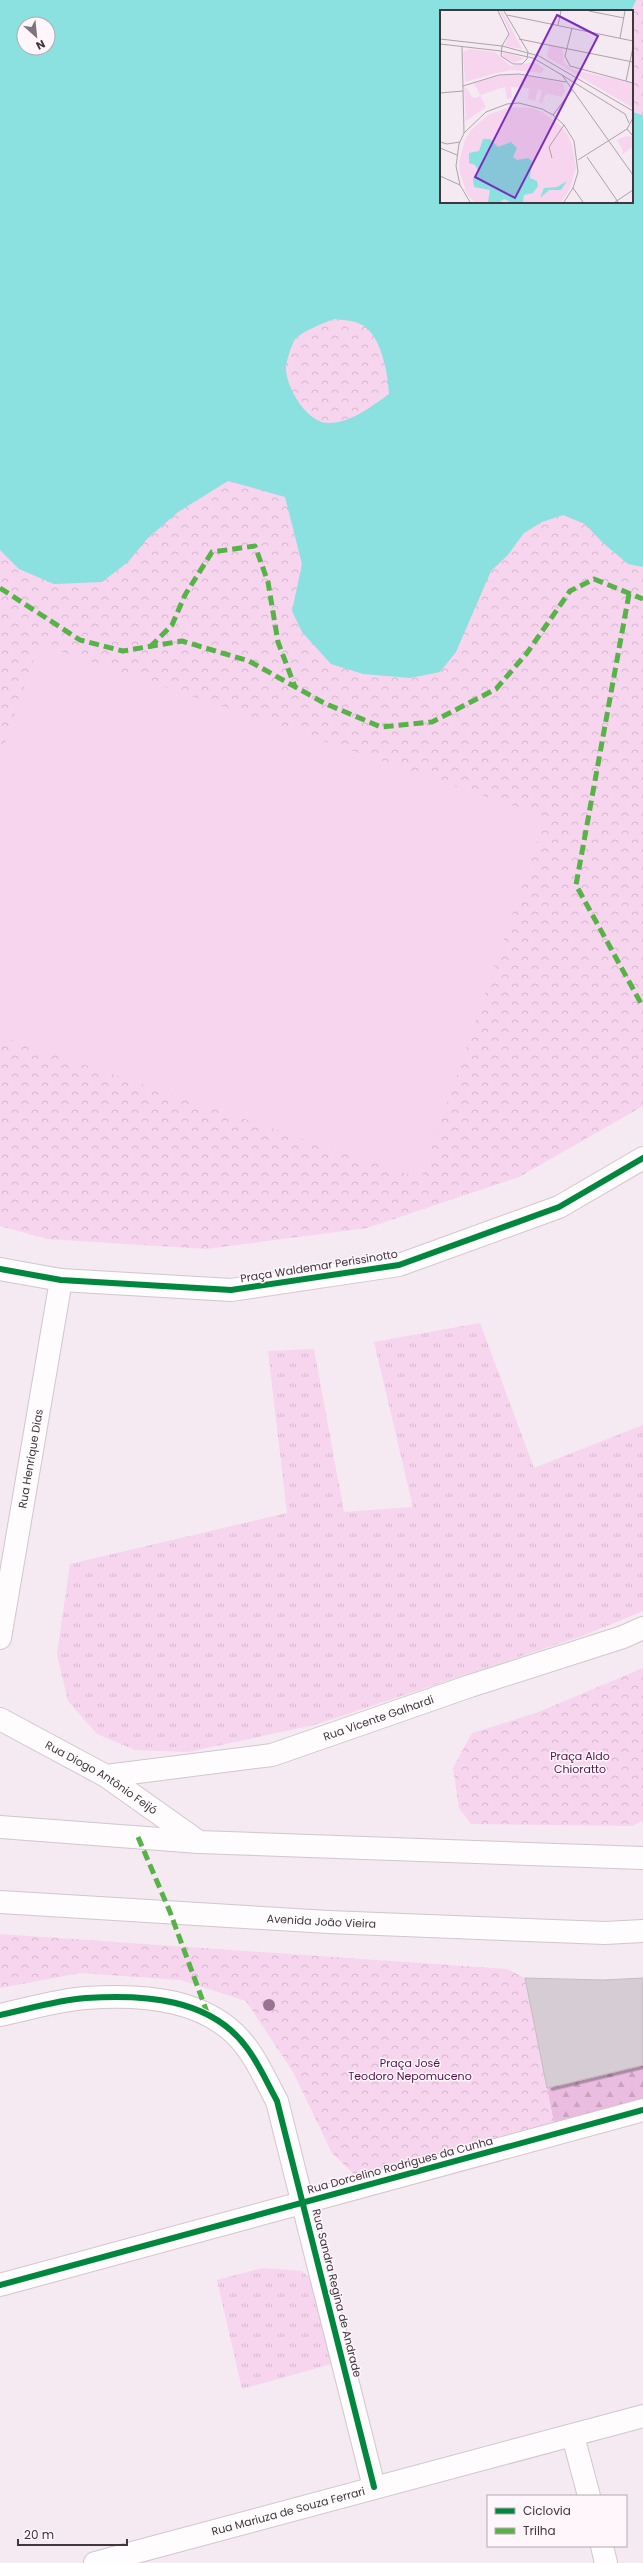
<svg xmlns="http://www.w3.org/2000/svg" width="643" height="2563" font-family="Poppins,sans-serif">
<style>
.grass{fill:url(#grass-tufts)}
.forest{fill:url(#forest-firs)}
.park{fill:url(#park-crowns);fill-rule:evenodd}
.pitch{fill:#f7d5ee}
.water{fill:#8ae1df;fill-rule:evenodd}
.building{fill:#d6ccd4;stroke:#c6bcc3;filter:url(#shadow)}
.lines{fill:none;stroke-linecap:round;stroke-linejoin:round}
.minor-casing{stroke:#d1c7ce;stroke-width:24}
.major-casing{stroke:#d1c7ce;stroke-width:24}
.minor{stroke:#fefcfd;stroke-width:22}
.major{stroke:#fefcfd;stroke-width:22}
.quiet{stroke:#57b247;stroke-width:5;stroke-dasharray:10 5;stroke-linecap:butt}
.cycleway-casing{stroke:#fff6fc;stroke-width:8}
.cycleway{stroke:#00873e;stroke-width:6}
.tree{fill:#9b7294}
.labels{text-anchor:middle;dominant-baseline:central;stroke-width:3;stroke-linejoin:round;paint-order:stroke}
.street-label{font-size:11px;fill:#40373e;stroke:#fff6fc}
.park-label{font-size:11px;fill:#511147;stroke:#fff6fc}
.inset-road{fill:none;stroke:#ada2aa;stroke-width:1}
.view{fill:#7b2cbf;fill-opacity:0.15;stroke:#7b2cbf;stroke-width:2}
.inset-edge{fill:none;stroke:#40373e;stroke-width:2}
</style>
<defs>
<pattern id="grass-tufts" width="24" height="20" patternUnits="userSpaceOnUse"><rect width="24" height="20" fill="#f7d5ee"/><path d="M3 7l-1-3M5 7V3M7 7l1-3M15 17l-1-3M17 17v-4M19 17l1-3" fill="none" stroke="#d5b7cd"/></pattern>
<pattern id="forest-firs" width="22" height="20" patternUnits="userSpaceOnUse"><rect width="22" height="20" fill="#eabce0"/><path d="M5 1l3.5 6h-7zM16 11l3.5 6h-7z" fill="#caa2c1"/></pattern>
<pattern id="park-crowns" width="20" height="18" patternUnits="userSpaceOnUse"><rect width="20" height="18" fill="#f7d5ee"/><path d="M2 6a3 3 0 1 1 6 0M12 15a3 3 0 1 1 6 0" fill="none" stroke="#d5b7cd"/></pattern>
<filter id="shadow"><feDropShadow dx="4.5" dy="2.5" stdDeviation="0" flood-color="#0004"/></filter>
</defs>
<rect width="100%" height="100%" fill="#f5e9f2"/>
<g class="grass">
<path d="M480 1323 534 1468 643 1425V1611L582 1636 314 1725 188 1752 135 1750 97 1734 68 1701 57 1654 70 1564 287 1513 268 1351 314 1349 344 1512 413 1507 374 1342Z"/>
<path d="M263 2268 302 2271 320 2288 342 2361 242 2389 217 2280Z"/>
</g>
<path class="forest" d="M643 2065V2115L557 2139 547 2088Z"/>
<g class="park">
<path d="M0 0H643V1106L519 1177 367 1228 207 1249 47 1239 0 1226ZM441 11H632V202H441ZM24 24H48V48H24Z"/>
<path d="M643 1668V1821L632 1826 471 1824 459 1808 453 1768 472 1733 536 1713Z"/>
<path d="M0 1934 507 1969 525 1978 557 2139 361 2181 332 2153 293 2072 246 2001 181 1980 80 1973 0 1988Z"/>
</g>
<path class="pitch" d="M39 644 546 817 421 1179 0 1036V757Z"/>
<path class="water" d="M0 0H636L631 11H441V202H632V112L643 115V567L628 564 603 543 585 524 563 515 542 522 524 533 507 556 491 571 456 652 440 672 410 678 363 674 331 664 302 632 292 611 302 564 285 497 228 481 178 512 147 539 128 562 102 582 54 584 19 569 0 550ZM24 24H48V48H24ZM334 319C341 320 351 320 358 323 381 331 388 373 389 394 372 406 351 423 329 423 308 424 287 389 286 370 285 364 291 347 294 341 299 332 324 323 334 319Z"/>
<path class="building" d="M525 1978 603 1980 643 1978V2065L547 2088Z"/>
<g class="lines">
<g class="minor-casing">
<g id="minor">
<path d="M0 1269 61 1280 231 1290 399 1265 559 1207 643 1158"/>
<path id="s1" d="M0 1638 61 1280"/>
<path id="s2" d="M0 1719 106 1776 199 1842"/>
<path id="s3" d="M106 1776 272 1755 470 1686 623 1637 643 1628"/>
<path d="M0 2015C28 2009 58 2000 86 1998 143 1994 211 1998 247 2048 259 2064 267 2083 277 2101L374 2487"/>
<path d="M0 2285 643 2110"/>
<path d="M573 2436 589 2496"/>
<path d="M602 2546 606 2563"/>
<path id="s4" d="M95 2563 643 2416"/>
</g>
</g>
<g class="major-casing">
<g id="major">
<path d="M0 1827 199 1842 643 1858"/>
<path id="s5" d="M0 1902 328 1922 605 1933 643 1931"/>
</g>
</g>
<use href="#minor" class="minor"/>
<use href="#major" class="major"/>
<g class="quiet">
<path d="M0 588 80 640 123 651 182 641 249 661 324 703 381 727 432 722 496 689 527 653 570 591 594 579 643 599"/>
<path d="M629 594 576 885 643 1007"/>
<path d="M150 647 172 625 185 595 212 552 255 546 268 582 278 642 295 687"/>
<path d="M138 1837 170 1912 208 2015"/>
</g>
<g class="cycleway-casing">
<g id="cycleway">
<path d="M0 1269 61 1280 231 1290 399 1265 559 1207 643 1158"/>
<path d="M0 2015C28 2009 58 2000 86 1998 143 1994 211 1998 247 2048 259 2064 267 2083 277 2101L374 2487"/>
<path d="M0 2285 643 2110"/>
</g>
</g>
<use href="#cycleway" class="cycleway"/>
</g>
<circle class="tree" cx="269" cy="2005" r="6"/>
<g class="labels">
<g class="street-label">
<text transform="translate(319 1266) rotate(-9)">Praça Waldemar Perissinotto</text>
<text stroke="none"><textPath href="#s1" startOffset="182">Rua Henrique Dias</textPath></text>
<text stroke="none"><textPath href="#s3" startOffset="280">Rua Vicente Galhardi</textPath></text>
<text stroke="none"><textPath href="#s2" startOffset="117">Rua Diogo Antônio Feijó</textPath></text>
<text stroke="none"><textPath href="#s5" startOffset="322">Avenida João Vieira</textPath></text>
<text transform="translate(400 2165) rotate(-15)">Rua Dorcelino Rodrigues da Cunha</text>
<text transform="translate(337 2293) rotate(76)">Rua Sandra Regina de Andrade</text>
<text stroke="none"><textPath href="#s4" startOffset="200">Rua Mariuza de Souza Ferrari</textPath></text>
</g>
<g class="park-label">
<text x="580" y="1756">Praça Aldo<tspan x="580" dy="13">Chioratto</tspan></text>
<text x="410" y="2063">Praça José<tspan x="410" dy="13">Teodoro Nepomuceno</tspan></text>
</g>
</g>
<g transform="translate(440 10)">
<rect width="193" height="193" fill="#f5e9f2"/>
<path d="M60 1H62L82 39 65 36 70 22ZM62 42 81 47 85 48 74 53 64 48ZM77 64 123 73 125 81 121 87 106 83 102 94 99 92 102 81 98 79 95 91 88 89 89 78 71 77 72 88 67 89 65 77 61 78 40 85 46 97 26 111 24 78 26 77 32 87 37 88 40 85 34 73 62 65ZM186 126 193 127V136L182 145 183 141 177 130Z" fill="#f7d5ee"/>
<path d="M109 35 123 38 124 53 134 60 193 73V98L107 47ZM29 39 55 42 71 56 94 52 105 59 101 63 72 60 56 63 25 72 23 42ZM69 97 92 98 102 102 121 116 128 125 132 135 136 157 130 179 121 192H34L27 184 20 163 19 152 25 130 31 120 48 105Z" fill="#f7d5ee"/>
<path d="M186 77 193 79V89L183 86ZM87 100 113 127 94 146 67 119ZM48 111 59 121 53 127 43 117Z" fill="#f7d5ee"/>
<path d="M43 129H50L58 137 71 132 77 138 73 147 77 150 88 148 92 151 90 168 97 171 98 176 93 183 84 185 83 192H70L64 189 60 192H48L50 180 34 177 33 169 39 162 35 155 29 153V143L39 141ZM127 171 121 180H109L100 188 104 178 117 177Z" fill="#8ae1df"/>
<path class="inset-road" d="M58 1 69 24 62 36 61 46 73 54H82L87 49 88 42 64 1M149 1 184 8M67 5 193 31M118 15 121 1M132 18 125 46 130 56 193 73M180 28 185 1M0 29 62 36M79 29 193 52M0 34 61 41M22 36 24 123M62 36 99 46 193 101M61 41 93 48 122 65 185 104 189 113M122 65 193 165M186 71 193 37M23 76 59 65 79 64 126 72M0 83 23 81M113 105 132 80M193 108 187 119 193 126M0 132 7 134 20 132M0 138 17 145M147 147 178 192M112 148 109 137 124 115M138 150 187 119M0 166 20 175M133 178 143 192M30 192 20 175 16 156 19 134 24 123 46 102 67 94 79 93 102 99 113 105 124 115 134 131 138 162 133 178 124 192M175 192 193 180"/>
<path class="view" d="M117 5 158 26 75 188 35 167Z"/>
<rect width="193" height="193" class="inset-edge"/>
</g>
<rect x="487" y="2495" width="140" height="52" fill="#fff6fc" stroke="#b3aab0"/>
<rect x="495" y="2508" width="20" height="6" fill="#00873e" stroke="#b3aab0"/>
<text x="523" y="2515" font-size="12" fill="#40373e">Ciclovia</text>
<rect x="495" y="2528" width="20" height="6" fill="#57b247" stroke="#b3aab0"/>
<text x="523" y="2535" font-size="12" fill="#40373e">Trilha</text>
<g transform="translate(36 36) rotate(153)"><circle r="19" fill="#fff6fc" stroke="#b3aab0"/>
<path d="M0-3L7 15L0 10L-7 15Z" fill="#7f757d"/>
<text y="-6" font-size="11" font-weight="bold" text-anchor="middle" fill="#40373e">N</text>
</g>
<path d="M18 2539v6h109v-6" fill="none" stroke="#40373e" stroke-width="2"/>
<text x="24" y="2539" font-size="12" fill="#40373e" stroke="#fff6fc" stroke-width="3" paint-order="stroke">20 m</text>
</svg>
